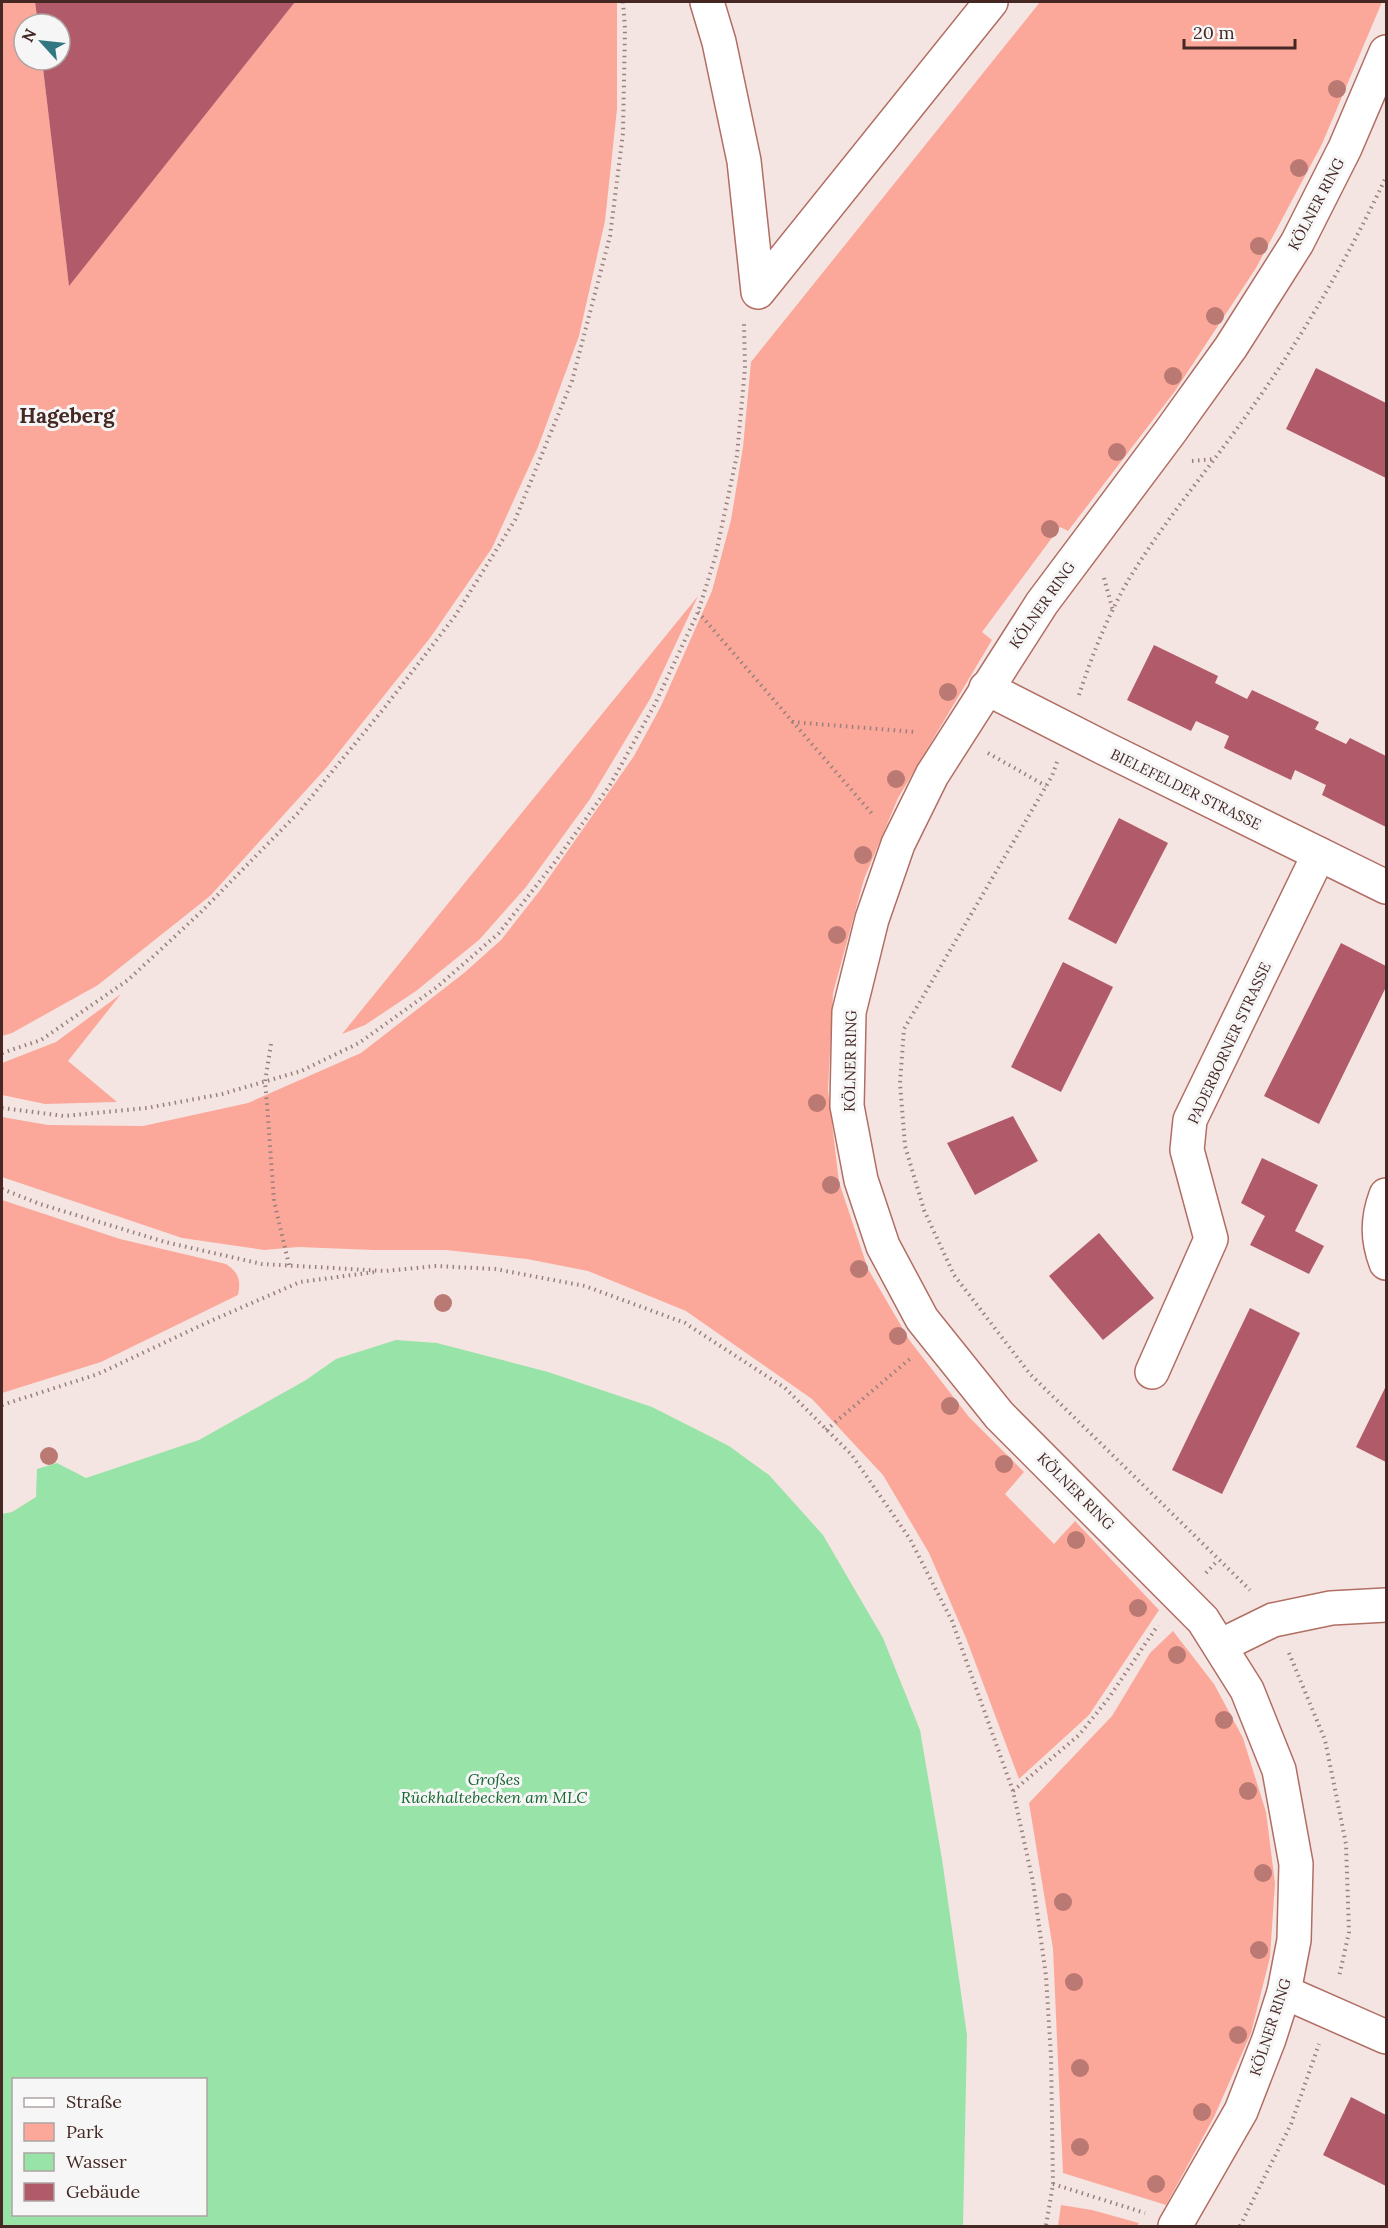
<svg xmlns="http://www.w3.org/2000/svg" width="1388" height="2228" font-family="Lora,serif">
<style>
.green{fill:#fba89a}
.water{fill:#98e3a7;fill-rule:evenodd}
.building{fill:#b15b6a}
.lines{fill:none;stroke-linecap:round;stroke-linejoin:round}
.minor-casing{stroke:#b16e63;stroke-width:36}
.path{stroke:#98817d;stroke-width:4;stroke-dasharray:1.5 4.5;stroke-linecap:butt}
.minor{stroke:#fff;stroke-width:33}
.tree{fill:#ba7972}
.labels{text-anchor:middle;dominant-baseline:central;stroke-width:6;stroke-linejoin:round;paint-order:stroke}
.street-label{font-size:15px;fill:#452824;stroke:#f6f6f6}
.water-label{font-size:16px;font-style:italic;fill:#156630;stroke:#f6f6f6}
.district-label{font-size:21px;font-weight:bold;fill:#452824;stroke:#f6f6f6}
</style>
<rect width="100%" height="100%" fill="#f5e5e2"/>
<g class="green">
<path d="M2 2H35L38 24H24V60H42L69 285 295 2H617V109L605 221 579 336 538 447 492 548 430 638 327 767 210 896 98 985 12 1033 2 1036Z"/>
<path d="M1040 2H1382L1322 144 1256 268 1175 391 1068 531 1060 527 982 632 992 640 898 798 864 879 833 993 828 1090 839 1182 868 1269 910 1341 969 1417 1024 1472 1005 1494 1054 1544 1075 1521 1159 1610 1089 1715 1019 1779 966 1638 929 1553 883 1475 812 1399 686 1311 588 1271 527 1259 446 1250H374L298 1247 264 1250 182 1238 2 1177V1117L48 1125 143 1126 248 1103 361 1053 464 973 501 940 541 889 634 756 661 706 712 591 731 520 743 447 751 362Z"/>
<path d="M698 596 650 699 590 799 526 887 479 940 416 991 365 1025 342 1034Z"/>
<path d="M121 994 68 1061 117 1102 45 1104 2 1095V1063L56 1042Z"/>
<path d="M2 1200 120 1239 226 1264C239 1273 241 1280 238 1295L101 1362 2 1393Z"/>
<path d="M1173 1631 1214 1684 1243 1738 1266 1812 1275 1883 1270 1957 1251 2033 1214 2117 1166 2205 1063 2173 1053 1949 1029 1803 1112 1716 1150 1653Z"/>
<path d="M1061 2205 1092 2210 1139 2223 1137 2226H1058Z"/>
</g>
<path class="water" d="M396 1340 437 1343 548 1372 652 1407 729 1446 769 1475 823 1535 883 1638 920 1730 942 1859 967 2035 963 2226H2V1514L12 1512 36 1497 37 1469 57 1463 86 1478 199 1440 306 1380 336 1359ZM14 2080H206V2214H14Z"/>
<g class="building">
<path d="M35 2H295L69 286 42 60H60V24H38Z"/>
<path d="M1316 368 1386 403V478L1286 429Z"/>
<path d="M1154 645 1218 676 1215 683 1247 699 1252 690 1319 722 1315 729 1346 744 1350 738 1386 756V827L1322 795 1326 785 1295 770 1291 780 1224 748 1229 736 1196 721 1191 731 1127 700Z"/>
<path d="M1119 818 1168 843 1116 944 1068 919Z"/>
<path d="M1341 943 1386 966V987L1319 1124 1264 1096Z"/>
<path d="M1063 962 1113 987 1061 1092 1011 1067Z"/>
<path d="M1013 1116 1038 1161 975 1195 947 1143Z"/>
<path d="M1262 1158 1318 1185 1295 1231 1324 1246 1309 1274 1250 1245 1265 1216 1241 1203Z"/>
<path d="M1099 1233 1154 1298 1103 1340 1049 1276Z"/>
<path d="M1250 1308 1300 1333 1222 1494 1172 1470Z"/>
<path d="M1386 1386V1462L1356 1447Z"/>
<path d="M1351 2097 1386 2115V2186L1323 2155Z"/>
</g>
<g class="lines">
<g class="minor-casing">
<g id="minor">
<path d="M707 2 719 42 744 161 758 292 991 2"/>
<path d="M986 688 1104 748 1386 887"/>
<path d="M1386 1195C1377 1219 1377 1239 1386 1263"/>
<path d="M1152 1372 1211 1239 1187 1150 1190 1120 1319 854"/>
<path d="M1220 1646 1273 1620 1331 1608 1386 1605"/>
<path d="M1284 1992 1386 2037"/>
<path d="M1175 2226 1241 2111 1269 2039 1284 1992 1294 1940 1296 1864 1279 1770 1247 1690 1203 1620 999 1415 922 1319 883 1246 861 1180 847 1106 849 1012 872 919 898 844 932 775 1042 603 1170 432 1231 347 1297 243 1345 148 1386 52"/>
</g>
</g>
<g class="path">
<path d="M1192 461 1214 459"/>
<path d="M1104 578 1113 611"/>
<path d="M698 612 874 816"/>
<path d="M1079 695C1092 655 1108 615 1129 579 1164 521 1208 470 1246 416 1300 341 1347 260 1386 177"/>
<path d="M792 722 916 732"/>
<path d="M988 753 1046 786"/>
<path d="M1057 762 1052 776 904 1029 900 1083 905 1146 924 1210 954 1275 1030 1374 1250 1590"/>
<path d="M271 1044 265 1082 267 1104 274 1201 289 1265"/>
<path d="M2 1053 41 1040 128 980 201 912 299 812 385 707 455 616 515 520 572 381 610 236 623 133 625 28 623 2"/>
<path d="M2 1108 64 1116 147 1108 222 1094 301 1071 359 1043 437 987 499 933 555 862 610 785 655 704 698 612 715 558 737 455 745 368 744 324"/>
<path d="M2 1189 40 1204 165 1242 262 1264 385 1271 436 1266 495 1269 585 1286 685 1323 785 1388 851 1454 910 1539 952 1621 1013 1791 1033 1882 1046 1976 1051 2056 1053 2184 1046 2226"/>
<path d="M2 1405 98 1374 206 1323 300 1282 375 1272"/>
<path d="M826 1430 911 1358"/>
<path d="M1206 1573 1218 1560"/>
<path d="M1289 1653 1325 1740 1346 1844 1349 1932 1339 1977"/>
<path d="M1013 1791 1079 1735 1108 1699 1158 1625"/>
<path d="M1053 2184 1145 2213"/>
<path d="M1240 2226 1291 2124 1319 2044"/>
</g>
<use href="#minor" class="minor"/>
</g>
<g class="tree">
<circle cx="1337" cy="89" r="9"/>
<circle cx="1299" cy="168" r="9"/>
<circle cx="1259" cy="246" r="9"/>
<circle cx="1215" cy="316" r="9"/>
<circle cx="1173" cy="376" r="9"/>
<circle cx="1117" cy="452" r="9"/>
<circle cx="1050" cy="529" r="9"/>
<circle cx="948" cy="692" r="9"/>
<circle cx="896" cy="779" r="9"/>
<circle cx="863" cy="855" r="9"/>
<circle cx="837" cy="935" r="9"/>
<circle cx="817" cy="1103" r="9"/>
<circle cx="831" cy="1185" r="9"/>
<circle cx="859" cy="1269" r="9"/>
<circle cx="443" cy="1303" r="9"/>
<circle cx="898" cy="1336" r="9"/>
<circle cx="950" cy="1406" r="9"/>
<circle cx="49" cy="1456" r="9"/>
<circle cx="1004" cy="1464" r="9"/>
<circle cx="1076" cy="1540" r="9"/>
<circle cx="1138" cy="1608" r="9"/>
<circle cx="1177" cy="1655" r="9"/>
<circle cx="1224" cy="1720" r="9"/>
<circle cx="1248" cy="1791" r="9"/>
<circle cx="1263" cy="1873" r="9"/>
<circle cx="1063" cy="1902" r="9"/>
<circle cx="1259" cy="1950" r="9"/>
<circle cx="1074" cy="1982" r="9"/>
<circle cx="1238" cy="2035" r="9"/>
<circle cx="1080" cy="2068" r="9"/>
<circle cx="1202" cy="2112" r="9"/>
<circle cx="1080" cy="2147" r="9"/>
<circle cx="1156" cy="2184" r="9"/>
</g>
<g class="labels">
<g class="street-label">
<text transform="translate(1316 204) rotate(-62)">KÖLNER RING</text>
<text transform="translate(1042 605) rotate(-55)">KÖLNER RING</text>
<text transform="translate(1186 789) rotate(26)">BIELEFELDER STRASSE</text>
<text transform="translate(1229 1043) rotate(-65)">PADERBORNER STRASSE</text>
<text transform="translate(850 1061) rotate(-89)">KÖLNER RING</text>
<text transform="translate(1076 1491) rotate(45)">KÖLNER RING</text>
<text transform="translate(1270 2027) rotate(-72)">KÖLNER RING</text>
</g>
<g class="water-label">
<text x="494" y="1779">Großes<tspan x="494" dy="18">Rückhaltebecken am MLC</tspan></text>
</g>
<g class="district-label">
<text x="67" y="415">Hageberg</text>
</g>
</g>
<rect width="1388" height="2228" fill="none" stroke="#452824" stroke-width="6"/>
<rect x="12" y="2078" width="195" height="138" fill="#f6f6f6" stroke="#afa4a2" stroke-width="1.5"/>
<rect x="24" y="2098" width="30" height="9" fill="#ffffff" stroke="#afa4a2" stroke-width="1.5"/>
<text x="66" y="2108" font-size="18" fill="#452824">Straße</text>
<rect x="24" y="2123" width="30" height="18" fill="#fba89a" stroke="#afa4a2" stroke-width="1.5"/>
<text x="66" y="2138" font-size="18" fill="#452824">Park</text>
<rect x="24" y="2153" width="30" height="18" fill="#98e3a7" stroke="#afa4a2" stroke-width="1.5"/>
<text x="66" y="2168" font-size="18" fill="#452824">Wasser</text>
<rect x="24" y="2183" width="30" height="18" fill="#b15b6a" stroke="#afa4a2" stroke-width="1.5"/>
<text x="66" y="2198" font-size="18" fill="#452824">Gebäude</text>
<g transform="translate(42 42) rotate(297)"><circle r="28" fill="#f6f6f6" stroke="#afa4a2" stroke-width="1.5"/>
<path d="M0-4.5L10 22L0 15L-10 22Z" fill="#317883"/>
<text y="-9" font-size="16" font-weight="bold" text-anchor="middle" fill="#452824">N</text>
</g>
<path d="M1184 39v9h111v-9" fill="none" stroke="#452824" stroke-width="3"/>
<text x="1193" y="39" font-size="18" fill="#452824" stroke="#f6f6f6" stroke-width="4.5" paint-order="stroke">20 m</text>
</svg>
